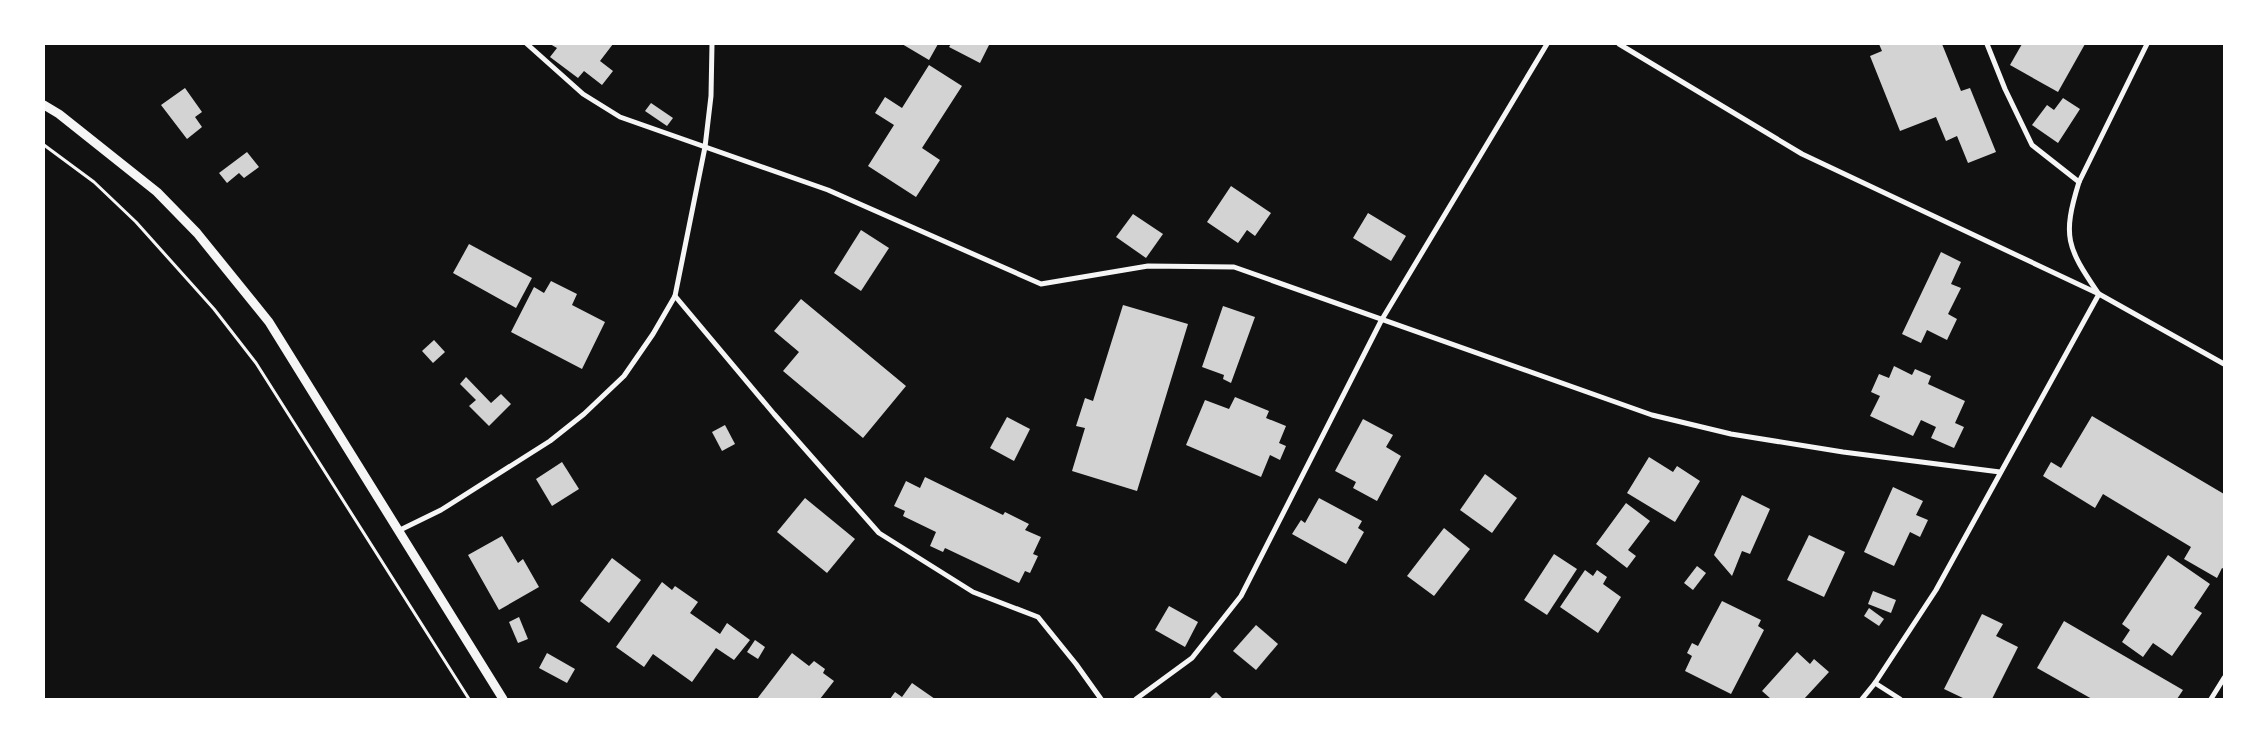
<svg xmlns="http://www.w3.org/2000/svg" width="2268" height="743" font-family="Raleway,sans-serif">
<style>
.building{fill:#d3d3d3}
.lines{fill:none;stroke-linecap:round;stroke-linejoin:round}
.path{stroke:#f5f5f5;stroke-width:3}
.minor{stroke:#f5f5f5;stroke-width:5}
.tertiary{stroke:#f5f5f5;stroke-width:9}
</style>
<rect width="100%" height="100%" fill="#111"/>
<g class="building">
<path d="M550 44H613L600 61 613 71 602 85 584 71 578 78 550 57 557 48Z"/>
<path d="M902 44H938L929 60Z"/>
<path d="M951 44H987L989 45 980 63 949 47Z"/>
<path d="M1879 44H1942L1961 91 1970 88 1996 152 1968 163 1957 136 1946 141 1936 117 1900 131 1870 56 1882 51Z"/>
<path d="M2022 44H2085L2058 92 2010 65Z"/>
<path d="M929 65 962 86 922 148 940 160 916 197 868 166 894 125 875 113 885 97 902 108Z"/>
<path d="M185 88 202 112 195 117 202 127 187 139 161 105Z"/>
<path d="M2063 98 2080 109 2058 143 2032 125 2047 105 2054 110Z"/>
<path d="M651 103 673 118 667 126 645 111Z"/>
<path d="M247 152 259 167 244 178 239 173 227 183 219 173Z"/>
<path d="M1231 186 1271 213 1255 236 1247 230 1238 243 1207 222Z"/>
<path d="M1368 213 1406 236 1391 261 1353 238Z"/>
<path d="M1133 214 1163 234 1146 258 1116 237Z"/>
<path d="M861 230 889 248 861 291 834 273Z"/>
<path d="M469 244 532 278 516 308 453 273Z"/>
<path d="M1941 252 1961 262 1951 284 1961 288 1948 314 1957 319 1947 340 1927 330 1921 343 1902 334Z"/>
<path d="M551 281 577 294 572 305 605 322 582 369 511 332 534 287 544 293Z"/>
<path d="M801 299 906 386 863 438 783 371 799 352 774 331Z"/>
<path d="M1123 305 1188 324 1137 491 1072 471 1085 428 1076 426 1085 398 1093 401Z"/>
<path d="M1223 306 1255 317 1231 383 1223 379 1224 375 1202 367Z"/>
<path d="M434 340 445 352 433 363 422 351Z"/>
<path d="M1894 366 1912 375 1915 369 1931 376 1928 384 1965 401 1955 423 1964 427 1954 448 1931 438 1936 427 1921 420 1913 436 1870 416 1880 396 1871 392 1879 374 1889 378Z"/>
<path d="M466 377 491 403 501 394 511 404 489 426 469 406 476 400 460 384Z"/>
<path d="M1235 397 1269 411 1266 418 1286 426 1279 443 1286 446 1280 460 1270 455 1261 477 1186 445 1205 400 1229 409Z"/>
<path d="M2092 416 2224 494V569L2222 568 2217 578 2184 559 2191 547 2103 494 2095 508 2043 476 2051 462 2061 468Z"/>
<path d="M1007 417 1030 429 1014 461 990 448Z"/>
<path d="M1363 419 1393 435 1386 447 1401 456 1377 501 1353 488 1356 482 1335 471Z"/>
<path d="M725 425 735 444 722 451 712 432Z"/>
<path d="M1649 457 1673 472 1677 466 1700 481 1675 522 1627 493Z"/>
<path d="M562 462 579 489 552 506 536 479Z"/>
<path d="M1485 474 1517 498 1492 533 1460 510Z"/>
<path d="M925 477 1003 515 1005 512 1029 524 1025 530 1041 537 1033 554 1038 556 1030 573 1025 571 1019 583 945 548 943 552 930 546 936 532 903 516 905 511 894 506 906 481 920 488Z"/>
<path d="M1893 487 1923 501 1916 515 1928 520 1920 537 1910 532 1894 566 1864 552Z"/>
<path d="M1742 495 1770 509 1750 554 1742 551 1732 576 1714 555Z"/>
<path d="M805 498 855 539 827 573 777 532Z"/>
<path d="M1319 498 1362 521 1358 528 1364 532 1346 564 1292 534 1301 520 1305 523Z"/>
<path d="M1626 503 1650 521 1628 550 1636 556 1627 568 1596 544Z"/>
<path d="M1444 528 1470 549 1434 596 1407 576Z"/>
<path d="M1809 535 1845 552 1824 597 1787 580Z"/>
<path d="M502 536 518 563 523 559 539 587 499 610 468 555Z"/>
<path d="M1554 554 1577 569 1547 615 1524 600Z"/>
<path d="M2168 555 2210 584 2194 608 2202 613 2172 656 2153 643 2143 657 2122 642 2130 630 2122 624Z"/>
<path d="M612 558 641 580 609 623 580 601Z"/>
<path d="M1697 566 1706 573 1693 590 1684 583Z"/>
<path d="M1585 570 1593 576 1597 570 1607 577 1603 584 1621 597 1598 633 1560 607Z"/>
<path d="M662 582 672 590 675 586 698 602 690 613 720 634 727 623 750 640 734 660 716 648 692 682 653 654 644 667 616 647Z"/>
<path d="M1873 591 1896 600 1891 613 1868 604Z"/>
<path d="M1722 601 1761 620 1758 626 1764 630 1731 694 1685 671 1692 656 1687 653 1692 643 1698 646Z"/>
<path d="M1169 606 1198 622 1185 647 1155 630Z"/>
<path d="M1869 608 1884 619 1879 626 1864 616Z"/>
<path d="M1982 614 2003 624 1996 636 2018 647 1992 699H1965L1944 689Z"/>
<path d="M519 617 528 639 518 643 509 622Z"/>
<path d="M2064 621 2183 690 2177 699H2092L2037 668Z"/>
<path d="M1256 625 1278 644 1256 670 1233 651Z"/>
<path d="M755 640 765 647 758 659 747 652Z"/>
<path d="M1797 652 1810 664 1814 659 1829 672 1804 699H1771L1762 691Z"/>
<path d="M547 653 575 669 567 683 539 668Z"/>
<path d="M792 653 809 666 814 661 825 669 823 673 834 681 820 699H757Z"/>
<path d="M912 683 935 699H890L895 692 902 697Z"/>
<path d="M1216 692 1223 699H1209Z"/>
</g>
<g class="lines">
<path class="path" d="M44 145 94 182 136 222 214 309 256 363 469 699"/>
<g class="minor">
<path d="M527 44 583 94 620 117 828 190 1041 284 1148 266 1234 267 1652 415 1731 434 1843 452 2000 472"/>
<path d="M1619 44 1802 154 2099 294 2224 364"/>
<path d="M1987 44 2005 89 2032 145 2079 182"/>
<path d="M2098 293C2067 247 2062 237 2079 182L2147 44"/>
<path d="M675 296 774 414 879 533 973 592 1038 617 1076 664 1101 699"/>
<path d="M398 531 441 510 550 441 584 414 624 376 653 334 675 296 705 147 711 96 712 44"/>
<path d="M1875 683 1900 699"/>
<path d="M1136 699 1192 658 1241 596 1381 321 1547 44"/>
<path d="M1862 699 1875 683 1936 590 2099 294"/>
<path d="M2211 699 2224 678"/>
</g>
<path class="tertiary" d="M44 105 59 114 157 192 197 233 269 322 503 699"/>
</g>
<rect width="2268" height="743" fill="none" stroke="#ffffff" stroke-width="90"/>
</svg>
